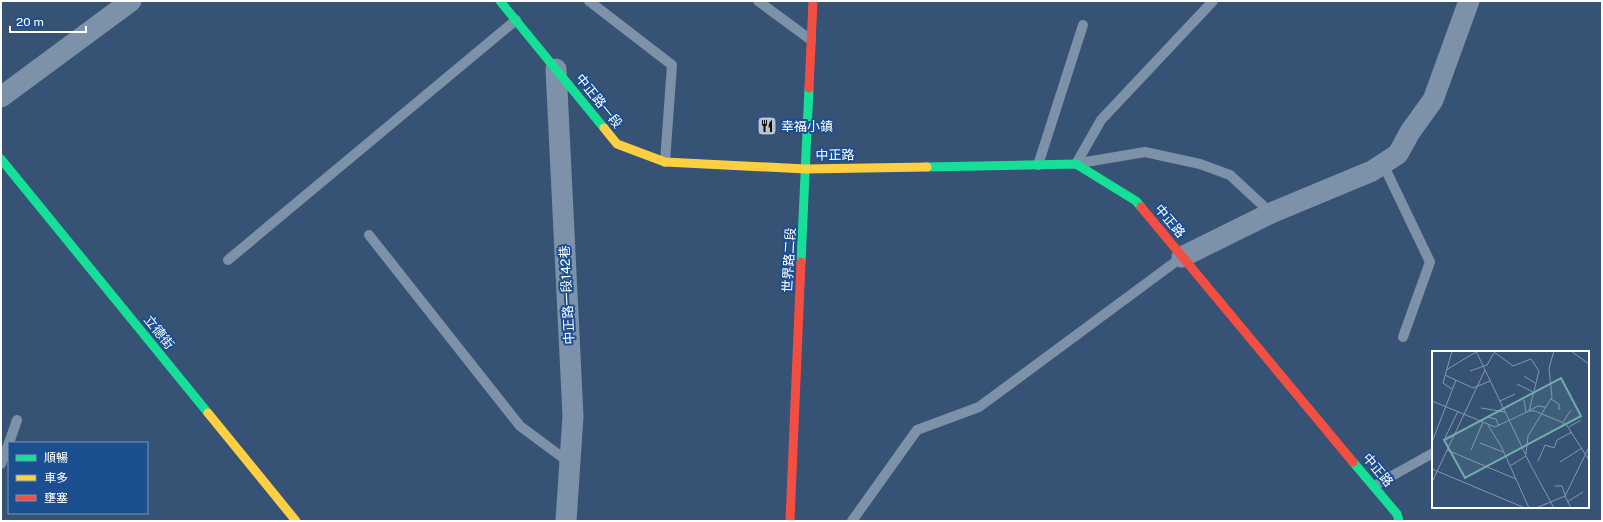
<svg xmlns="http://www.w3.org/2000/svg" width="1603" height="522" font-family="'Public Sans','Noto Sans TC',sans-serif">
<style>
.lines{fill:none;stroke-linecap:round;stroke-linejoin:round}
.lane{stroke:#7d92a8;stroke-width:10}
.street{stroke:#7d92a8;stroke-width:21}
.fast{stroke:#16e098;stroke-width:9}
.slow{stroke:#ffcf43;stroke-width:9}
.jam{stroke:#f24e42;stroke-width:9}
.labels{text-anchor:middle;dominant-baseline:central;stroke-width:4;stroke-linejoin:round;paint-order:stroke}
.street-label{font-size:13px;fill:#fff;stroke:#1b4f8f}
.poi-label{font-size:13px;fill:#fff;stroke:#1b4f8f;text-anchor:start}
.inset-road{fill:none;stroke:#8697ac;stroke-width:1}
.view{fill:#6fada8;fill-opacity:0.15;stroke:#6fada8;stroke-width:2}
.inset-edge{fill:none;stroke:#fff;stroke-width:2}
</style>
<rect width="100%" height="100%" fill="#365274"/>
<g class="lines">
<g class="lane">
<path d="M589 1 672 65 665 162"/>
<path d="M758 1 811 40"/>
<path d="M1080 163 1145 152 1200 164 1230 175 1271 213"/>
<path d="M1076 164 1101 120 1213 1"/>
<path d="M1383 164 1430 262 1403 337"/>
<path d="M1038 165 1083 25"/>
<path d="M369 235 520 426 570 463"/>
<path d="M228 260 516 20"/>
<path d="M9 443 17 420"/>
<path d="M1 464 9 443"/>
<path d="M1374 486 1433 453"/>
<path d="M852 521 917 430 979 407 1182 257"/>
</g>
<g class="street">
<path d="M556 69 573 416 566 521"/>
<path d="M1 97 131 1"/>
<path d="M1182 257 1271 213 1372 171 1398 154 1410 132 1433 100 1469 1"/>
</g>
<g class="fast">
<path d="M500 1 604 128"/>
<path d="M1 159 208 413"/>
<path d="M927 167 1076 164 1136 201 1141 207"/>
<path d="M801 262 809 88"/>
<path d="M1353 462 1397 514 1399 521"/>
</g>
<g class="slow">
<path d="M604 128 617 144 665 162 806 169 927 167"/>
<path d="M208 413 296 521"/>
</g>
<g class="jam">
<path d="M809 88 813 1"/>
<path d="M1141 207 1353 462"/>
<path d="M790 521 801 262"/>
</g>
</g>
<defs>
<g id="restaurant-square" transform="scale(1)"><rect x="-9" y="-9" width="18" height="18" rx="4" fill="#b9c2ce" stroke="#1b4f8f"/><path d="M-5-6h1v4h1v-4h1v4h1v-4h1v5L-1.5 .5V6h-2V.5L-5-1ZM5-6V6H3V1.5H1.5Q1.5-4 5-6Z" fill="#111"/></g>
</defs>
<g fill-rule="evenodd">
<use href="#restaurant-square" x="767" y="126"/>
</g>
<g class="labels">
<g class="street-label">
<text transform="translate(599 101) rotate(51)">中正路一段</text>
<text transform="translate(835 155) rotate(-1)">中正路</text>
<text transform="translate(1170 221) rotate(50)">中正路</text>
<text transform="translate(789 260) rotate(-87)">世界路二段</text>
<text transform="translate(567 295) rotate(-93)">中正路一段142巷</text>
<text transform="translate(159 332) rotate(51)">立德街</text>
<text transform="translate(1378 470) rotate(50)">中正路</text>
</g>
<g class="poi-label">
<text x="781" y="126">幸福小鎮</text>
</g>
</g>
<g transform="translate(1432 351)">
<rect width="157" height="157" fill="#365274"/>
<path class="inset-road" d="M20 0 11 32 20 38M44 0 98 113 122 157M139 0 157 13M62 1 81 15 99 8 107 20 97 60M14 19 44 1M38 20 55 14 62 2M13 24 41 37 58 30M92 25 103 32M85 33 101 41M119 48 127 53V59M92 49 94 61M0 50 63 76 97 60H103L134 73 157 109M68 50 83 43M49 57 73 61M98 59 106 55 113 56M54 66 64 68 67 75M131 71 139 59M56 74 70 97 97 157M137 76 149 69M13 87 26 60M0 91 24 29M48 92 71 101M15 99 84 128M39 99 51 71M94 103 96 85 120 46 117 17 122 0M106 110 113 94 122 97 125 89 140 81M128 111 150 97M78 115 94 105M0 118 93 157M0 131 53 19M123 135H130L133 144M133 145 157 96M135 151 151 141M104 157 133 145 139 157"/>
<path class="view" d="M129 27 149 65 33 127 12 89Z"/>
<rect width="157" height="157" class="inset-edge"/>
</g>
<rect width="1603" height="522" fill="none" stroke="#ffffff" stroke-width="4"/>
<rect x="8" y="442" width="140" height="72" fill="#1b4f8f" stroke="#7695bc"/>
<rect x="16" y="455" width="20" height="6" fill="#16e098" stroke="#7695bc"/>
<text x="44" y="462" font-size="12" fill="#ffffff">順暢</text>
<rect x="16" y="475" width="20" height="6" fill="#ffcf43" stroke="#7695bc"/>
<text x="44" y="482" font-size="12" fill="#ffffff">車多</text>
<rect x="16" y="495" width="20" height="6" fill="#f24e42" stroke="#7695bc"/>
<text x="44" y="502" font-size="12" fill="#ffffff">壅塞</text>
<path d="M10 26v6h76v-6" fill="none" stroke="#ffffff" stroke-width="2"/>
<text x="16" y="26" font-size="12" fill="#ffffff" stroke="#1b4f8f" stroke-width="3" paint-order="stroke">20 m</text>
</svg>
